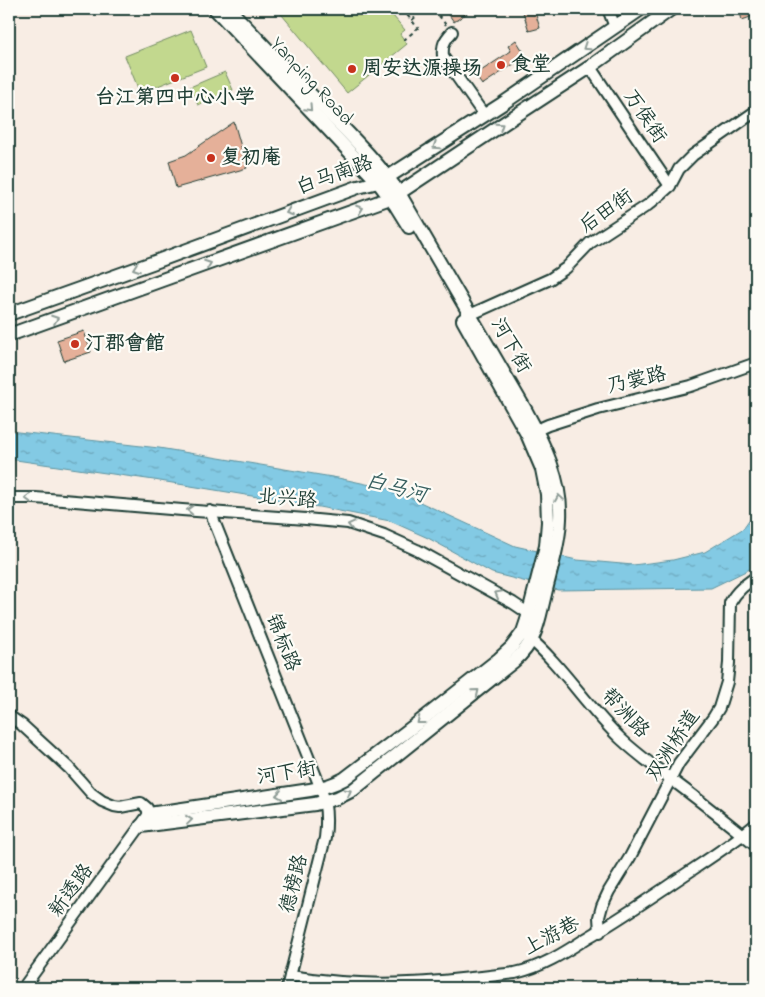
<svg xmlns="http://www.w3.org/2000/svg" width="765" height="997" font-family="'Indie Flower','LXGW WenKai TC',sans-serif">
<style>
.grass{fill:#c2d88e;stroke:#708a61}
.water{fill:url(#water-ripples);stroke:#5b929e}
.building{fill:#e5b099;stroke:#1f3d34}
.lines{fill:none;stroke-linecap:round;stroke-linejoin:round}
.minor-casing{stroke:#1f3d34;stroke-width:14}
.major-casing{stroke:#1f3d34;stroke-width:16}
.path{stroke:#1f3d34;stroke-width:2;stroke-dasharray:4 4;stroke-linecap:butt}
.minor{stroke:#fdfcf7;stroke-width:10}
.major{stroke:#fdfcf7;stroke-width:12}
.oneway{stroke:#8e9c96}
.poi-dot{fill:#c8321e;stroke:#fdfcf7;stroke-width:2}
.labels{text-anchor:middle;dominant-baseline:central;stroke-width:4.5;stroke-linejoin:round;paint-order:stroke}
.poi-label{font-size:20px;font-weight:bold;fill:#1f3d34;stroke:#fdfcf7;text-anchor:start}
.street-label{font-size:20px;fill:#1f3d34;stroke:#fdfcf7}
.water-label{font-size:21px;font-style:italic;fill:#386060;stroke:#fdfcf7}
</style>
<defs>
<pattern id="water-ripples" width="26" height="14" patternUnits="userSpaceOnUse" patternTransform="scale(1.25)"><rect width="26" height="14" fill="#83cae4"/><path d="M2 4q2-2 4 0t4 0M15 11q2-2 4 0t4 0" fill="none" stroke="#6ba5ba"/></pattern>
</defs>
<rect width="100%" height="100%" fill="#f8ede4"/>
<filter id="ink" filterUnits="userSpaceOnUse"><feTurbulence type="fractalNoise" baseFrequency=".02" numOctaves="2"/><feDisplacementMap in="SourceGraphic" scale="10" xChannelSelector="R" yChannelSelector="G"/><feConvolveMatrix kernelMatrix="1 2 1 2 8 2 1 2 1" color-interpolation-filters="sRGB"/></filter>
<g filter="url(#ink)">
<g class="grass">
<path d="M277 9H387L405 30 400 34 407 44 347 93Z"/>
<path d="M191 30 206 67 140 93 125 56Z"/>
<path d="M225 72 233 90 198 105 190 87Z"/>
</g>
<path class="water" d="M9 431 159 448 338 478 394 490 515 546 577 560 633 565 673 560 705 552 744 528 756 511V566L711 588 558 590 492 573 428 538 390 521 319 507 154 480 9 459Z"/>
<g class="building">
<path d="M445 9H473L454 22Z"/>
<path d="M522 9H534L540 28 529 31Z"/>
<path d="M739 9H756V15L742 20Z"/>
<path d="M516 40 526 56 482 85 475 75 511 51 508 46Z"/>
<path d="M234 122 247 168 176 188 169 161 186 155Z"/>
<path d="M84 331 91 352 64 361 57 340Z"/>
</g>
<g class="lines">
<g class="minor-casing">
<g id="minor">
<path d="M608 9 615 27"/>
<path d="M452 32C444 41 442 45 443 57L484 115"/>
<path d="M590 67 636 136 670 186"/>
<path d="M465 317 550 279 566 268 590 243 648 205 661 194 670 186 679 169 693 155 756 111"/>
<path d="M530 433 548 425 598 409 691 386 756 363"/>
<path d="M9 498H35L63 500 182 510 306 519 348 523 384 535 417 550 513 603 534 617"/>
<path d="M210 511 321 789C327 805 327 821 325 838L287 988"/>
<path d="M526 635C562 665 587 707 621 739 637 754 655 767 672 780 701 801 729 824 756 846"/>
<path d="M9 716 22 725 69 768 91 793 102 801 114 806 120 807 141 803 147 808 149 814 23 988"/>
<path d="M600 932 599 917 602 906 609 891 630 857 679 763 713 718 719 708 727 682 729 663 730 603C736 591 746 584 756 577"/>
<path d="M290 976C328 982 370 985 408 983 444 982 480 977 515 973 542 967 564 953 587 938 615 922 641 904 668 886 697 866 729 847 756 824"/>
</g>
</g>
<g class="major-casing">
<g id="major">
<path d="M215 9 378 182 396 206 409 227"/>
<path d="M9 314 152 263 358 187 378 182 388 177 502 104 641 9"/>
<path d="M9 335 390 198 399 193 512 118 590 67 671 9"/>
<path d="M149 814 310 790C322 788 333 785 344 779L419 722 499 659 511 648 523 632 527 620 546 546 548 522 547 494 542 469 527 434 463 320"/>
<path d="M141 826 315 804 337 798 353 790 514 661C537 641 538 622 545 594 551 569 559 544 560 519 562 481 544 444 526 411L399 193C377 161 349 134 321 105 290 74 260 41 229 9"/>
</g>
</g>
<g class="path">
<path d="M402 9 418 28 404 40"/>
<path d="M434 9 446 25"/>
<path d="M412 20 425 9"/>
</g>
<use href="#minor" class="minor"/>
<use href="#major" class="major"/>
</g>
<defs><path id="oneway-chevron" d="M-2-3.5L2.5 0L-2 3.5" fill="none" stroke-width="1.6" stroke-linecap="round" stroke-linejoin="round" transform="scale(1.25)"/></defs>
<g class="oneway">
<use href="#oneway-chevron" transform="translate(586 47) rotate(146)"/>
<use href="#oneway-chevron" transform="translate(309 108) rotate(47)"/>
<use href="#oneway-chevron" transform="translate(500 126) rotate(-34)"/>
<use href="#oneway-chevron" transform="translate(436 146) rotate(147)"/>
<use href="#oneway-chevron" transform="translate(360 209) rotate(-20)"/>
<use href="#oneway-chevron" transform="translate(289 212) rotate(160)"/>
<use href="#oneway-chevron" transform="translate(208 264) rotate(-20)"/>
<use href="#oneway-chevron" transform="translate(136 268) rotate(160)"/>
<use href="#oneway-chevron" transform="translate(55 319) rotate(-20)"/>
<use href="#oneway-chevron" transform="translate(28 498) rotate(179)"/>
<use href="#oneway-chevron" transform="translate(559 498) rotate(-99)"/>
<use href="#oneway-chevron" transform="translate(190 510) rotate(-177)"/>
<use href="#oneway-chevron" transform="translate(351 525) rotate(-167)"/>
<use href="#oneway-chevron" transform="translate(498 594) rotate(-151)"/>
<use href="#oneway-chevron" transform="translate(476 692) rotate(-39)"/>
<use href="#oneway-chevron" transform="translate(420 721) rotate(142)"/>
<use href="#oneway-chevron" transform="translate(348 792) rotate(-29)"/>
<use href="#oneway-chevron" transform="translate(279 795) rotate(172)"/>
<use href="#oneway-chevron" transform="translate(189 820) rotate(-7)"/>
</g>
</g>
<g class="poi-dot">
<circle cx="501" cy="65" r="5"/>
<circle cx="352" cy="69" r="5"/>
<circle cx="175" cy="78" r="5"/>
<circle cx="211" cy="158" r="5"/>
<circle cx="75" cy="344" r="5"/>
</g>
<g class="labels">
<g class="poi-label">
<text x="511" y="65">食堂</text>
<text x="362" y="69">周安达源操场</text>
<text x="175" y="98" text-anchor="middle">台江第四中心小学</text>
<text x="221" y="158">复初庵</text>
<text x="85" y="344">汀郡會館</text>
</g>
<g class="street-label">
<text transform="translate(311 82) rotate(47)">Yanping Road</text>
<text transform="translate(644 117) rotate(56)">万侯街</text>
<text transform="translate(335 176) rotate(-20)">白马南路</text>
<text transform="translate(607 212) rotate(-35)">后田街</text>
<text transform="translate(510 346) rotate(60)">河下街</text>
<text transform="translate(637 381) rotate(-13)">乃裳路</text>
<text transform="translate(287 500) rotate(5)">北兴路</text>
<text transform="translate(282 643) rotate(68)">锦标路</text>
<text transform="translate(624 714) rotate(46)">帮洲路</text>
<text transform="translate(674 746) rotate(-57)">双洲桥道</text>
<text transform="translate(287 774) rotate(-9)">河下街</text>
<text transform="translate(295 884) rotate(-76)">德榜路</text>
<text transform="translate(72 891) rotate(-54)">新透路</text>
<text transform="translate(552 937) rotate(-28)">上游巷</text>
</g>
<g class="water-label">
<text transform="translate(396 489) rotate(15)">白马河</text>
</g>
</g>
<rect width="765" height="997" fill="none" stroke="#fdfcf7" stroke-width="30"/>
<rect x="15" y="15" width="735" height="967" fill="none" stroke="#1f3d34" stroke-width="2" filter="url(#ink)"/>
</svg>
